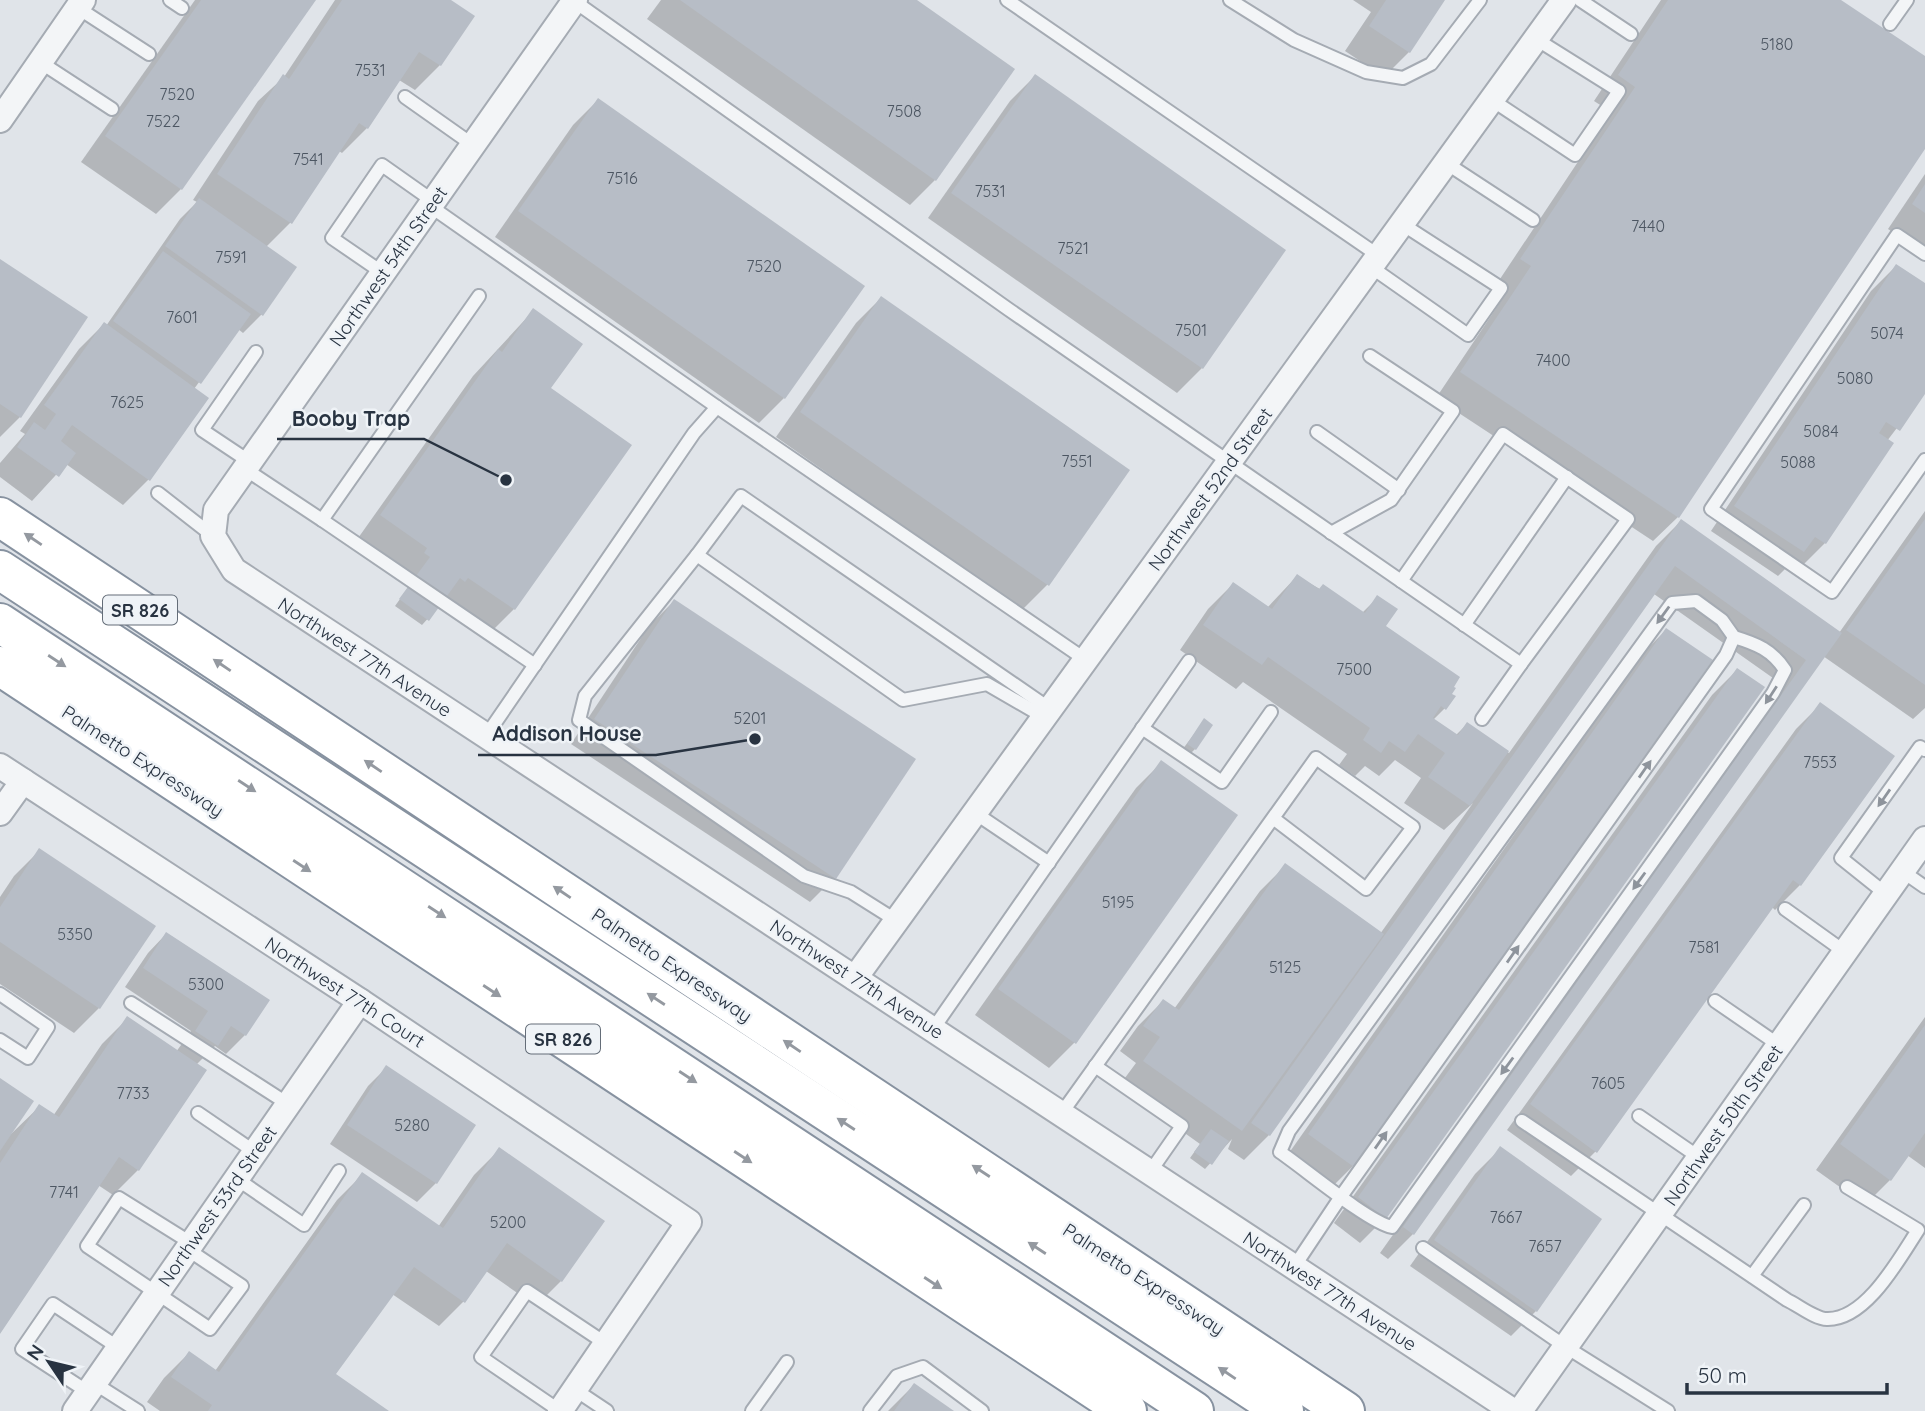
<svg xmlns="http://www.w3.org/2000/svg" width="1925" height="1411" font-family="Quicksand,sans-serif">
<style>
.shadow{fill:#0003}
.building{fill:#b7bdc6}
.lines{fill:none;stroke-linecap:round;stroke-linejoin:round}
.service-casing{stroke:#a5abb3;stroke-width:16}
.minor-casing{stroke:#a5abb3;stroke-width:28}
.motorway-casing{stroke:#8792a0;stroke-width:42}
.service{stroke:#f3f5f7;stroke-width:12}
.minor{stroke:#f3f5f7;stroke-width:24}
.motorway{stroke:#fff;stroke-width:38}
.oneway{fill:#9499a0}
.oneway2{fill:#8e949c}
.labels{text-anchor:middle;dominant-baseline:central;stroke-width:5;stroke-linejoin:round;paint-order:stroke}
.number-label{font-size:16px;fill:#4c5662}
.shield{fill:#eff3f7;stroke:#646d78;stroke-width:2}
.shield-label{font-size:18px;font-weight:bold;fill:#283341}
.street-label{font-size:19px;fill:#283341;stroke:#eff3f7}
.leader{fill:none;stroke:#283341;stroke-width:2.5}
.callout-dot{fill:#283341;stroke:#eff3f7;stroke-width:2.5}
.callout-label{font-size:21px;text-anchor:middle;font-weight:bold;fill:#283341;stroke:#eff3f7;stroke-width:5;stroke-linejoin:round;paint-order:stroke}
</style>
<rect width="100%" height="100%" fill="#e0e4e9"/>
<g class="shadow">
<path d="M195 0H314L181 189 156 214 81 162Z"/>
<path d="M335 0H448L472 16 440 65 415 90 399 80 367 128 342 153 339 151 290 223 266 247 262 314 243 333 238 329 194 389 207 399 148 480 123 505 66 464 32 501 0 477V463L25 434 20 431 79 349 104 324 106 326 180 219 197 202 193 200 258 101 284 77Z"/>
<path d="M661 0H914L935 180 910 205 647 19Z"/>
<path d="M1353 0H1443L1409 52 1384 77 1345 51 1371 12Z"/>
<path d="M1661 0H1838L1925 58V145L1678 517 1653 541 1436 398 1507 292 1496 285 1611 112 1594 101Z"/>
<path d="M1035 76 1202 368 1177 393 928 218 1010 101Z"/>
<path d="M598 100 784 398 759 423 495 237 573 125Z"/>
<path d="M1925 174V254L1888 229Z"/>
<path d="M0 261 86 317 20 417 0 437Z"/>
<path d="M1896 266 1925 285V391L1887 441 1825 543 1800 568 1792 562 1778 576 1711 531 1871 291Z"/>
<path d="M881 298 1127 470 1047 585 1022 610 776 437 856 323Z"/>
<path d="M533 311 549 388 514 609 489 634 443 602 422 625 395 606 410 585 356 541 473 376Z"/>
<path d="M1925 511V708L1913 719 1823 656 1413 1234 1388 1259 1380 1253 1783 685 1654 594 1269 1135 1244 1160 1228 1149 1232 1139 1205 1169 1190 1158 1200 1144 1119 1086 1136 1063 1120 1051 1138 1026 1163 1001 1174 1009 1260 891 1285 866 1380 934 1473 803 1444 830 1404 803 1421 778 1395 760 1379 776 1365 766 1355 776 1339 765 1347 754 1243 682 1236 689 1180 650 1208 609 1233 584 1267 608 1297 576 1362 613 1377 598 1384 626 1445 708 1433 720 1455 736 1467 724 1509 753 1656 546 1681 521 1839 633Z"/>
<path d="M674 601 835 877 810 902 571 744 649 626Z"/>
<path d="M1666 630 1710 661 1353 1166 1328 1191 1284 1160 1641 655Z"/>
<path d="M1737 670 1385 1218 1360 1243 1334 1223 1712 695Z"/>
<path d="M1821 704 1800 885 1775 910 1772 907 1596 1151 1571 1176 1507 1130 1796 729Z"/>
<path d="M1204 721 1195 749 1189 755 1182 750Z"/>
<path d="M1161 763 1236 816 1074 1043 1049 1068 975 1015 1136 788Z"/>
<path d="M39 851 99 1008 74 1033 0 984V897L14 876Z"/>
<path d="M166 934 245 1035 226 1054 215 1046 196 1065 138 1170 113 1195 98 1185 0 1331V1080L11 1134 40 1106 53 1116 102 1044 127 1019 176 1052 191 1031 125 987 148 953Z"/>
<path d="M1925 1017V1168L1907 1155 1890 1180 1865 1205 1816 1170Z"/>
<path d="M387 1067 474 1125 436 1183 417 1202 330 1144 368 1086Z"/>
<path d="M1500 1149 1536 1311 1511 1336 1410 1266 1475 1174Z"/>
<path d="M499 1150 561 1281 536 1306 486 1271 464 1301 439 1326 392 1294 333 1374 386 1411H160L147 1402 164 1378 189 1353 215 1371 337 1200 362 1175 438 1227 474 1175Z"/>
<path d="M914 1385 951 1411H888Z"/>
</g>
<g class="building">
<path d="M201 0H316L182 190 105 136Z"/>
<path d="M342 0H451L475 16 441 66 419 52 368 129 359 123 292 224 217 174 283 74 289 79Z"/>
<path d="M680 0H917L1015 69 936 181Z"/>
<path d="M1386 0H1445L1410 53 1369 26Z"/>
<path d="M1668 0H1841L1925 56V149L1679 518 1460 372 1531 266 1520 259 1635 87 1618 75Z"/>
<path d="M1035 74 1286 250 1203 369 951 193Z"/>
<path d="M598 98 865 286 785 399 518 211Z"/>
<path d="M1925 184V213L1912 204Z"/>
<path d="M199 198 297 267 263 316 165 246Z"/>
<path d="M163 251 251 314 201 384 113 321Z"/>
<path d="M0 259 88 317 21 418 0 404Z"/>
<path d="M1896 264 1925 283V394L1900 431 1886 422 1879 433 1894 443 1826 544 1815 537 1804 552 1734 506Z"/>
<path d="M881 296 1130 470 1049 586 800 412Z"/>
<path d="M533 308 583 344 551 388 632 445 515 610 468 578 465 582 460 578 429 621 399 599 430 557 424 553 427 548 380 515 498 349 502 352Z"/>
<path d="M104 322 209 398 150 481 72 425 61 441 76 453 59 477 17 447 34 422 45 430 56 414 44 405Z"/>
<path d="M1681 519 1842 633 1414 1235 1403 1227 1806 660 1675 566 1270 1136 1251 1123Z"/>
<path d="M1925 519V685L1846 630Z"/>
<path d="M1297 574 1319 589 1323 584 1365 613 1377 595 1398 609 1386 626 1460 677 1454 687 1456 688 1452 694 1456 696 1446 710 1441 706 1433 718 1458 735 1467 722 1509 751 1470 806 1428 777 1445 753 1418 734 1405 752 1389 741 1381 753 1363 740 1370 728 1268 657 1262 665 1203 625 1233 582 1272 609Z"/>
<path d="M674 599 916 759 836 879 594 719Z"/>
<path d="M1666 628 1713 660 1354 1167 1308 1134Z"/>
<path d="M1737 668 1765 687 1386 1219 1358 1197Z"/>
<path d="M1820 702 1895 756 1801 886 1793 880 1597 1153 1530 1104Z"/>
<path d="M1204 718 1213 725 1196 750 1187 744Z"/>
<path d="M1161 760 1238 815 1076 1044 998 989Z"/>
<path d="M39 848 156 926 100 1009 0 942V907Z"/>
<path d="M1285 863 1384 934 1242 1131 1143 1061 1160 1037 1143 1026 1163 999 1179 1010Z"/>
<path d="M166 932 270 1000 246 1036 231 1026 218 1046 195 1031 208 1011 143 968Z"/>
<path d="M127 1016 207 1070 139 1171 119 1157 0 1334V1163L39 1104 59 1117Z"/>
<path d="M1925 1025V1133L1891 1181 1840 1144Z"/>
<path d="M386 1065 476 1125 437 1184 347 1125Z"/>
<path d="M0 1078 34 1101 0 1151Z"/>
<path d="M1211 1129 1229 1141 1212 1165 1194 1152Z"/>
<path d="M1500 1146 1602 1219 1537 1312 1434 1240Z"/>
<path d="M499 1147 605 1221 562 1282 507 1243 465 1303 414 1267 336 1374 389 1411H208L212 1405 171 1377 189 1351 219 1372 362 1172 443 1228Z"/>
<path d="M914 1383 954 1411H894Z"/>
</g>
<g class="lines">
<g class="service-casing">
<g id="service">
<path d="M170 0 182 8"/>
<path d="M1007 0 1379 256"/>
<path d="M1230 0 1294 40 1366 72 1403 78 1431 64 1480 0"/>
<path d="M1580 0 1631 34"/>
<path d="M574 1 1008 309 1521 664 1482 719"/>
<path d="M78 8 149 54"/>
<path d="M1890 24 1907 0"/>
<path d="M40 62 112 109"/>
<path d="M405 97 473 145"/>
<path d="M1492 100 1575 155 1619 91 1536 39"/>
<path d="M1446 163 1533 220"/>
<path d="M430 206 717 407 694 433 486 736"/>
<path d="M1925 254 1897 235 1711 509 1832 592 1925 460"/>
<path d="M1371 267 1468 335 1501 288 1402 224"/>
<path d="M383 273 332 238 382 165 433 201"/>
<path d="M479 296 322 520 535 665"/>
<path d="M717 407 1086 660"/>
<path d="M1317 432 1399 490"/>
<path d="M250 462 202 430 256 352"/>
<path d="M245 469 322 520"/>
<path d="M158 493 213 536"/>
<path d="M1331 533 1391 500 1453 411 1370 356"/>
<path d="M697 555 741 496 1050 709"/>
<path d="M1401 581 1503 434 1628 519 1521 664"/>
<path d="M1464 625 1567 477"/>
<path d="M1142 728 1222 782 1271 712"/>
<path d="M975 813 1049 863"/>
<path d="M1902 871 1925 887"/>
<path d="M1886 894 1841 858 1920 747 1925 750"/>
<path d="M1785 909 1845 952"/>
<path d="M897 921 851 892 804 876 579 720 585 696 697 555 903 700 987 684 1044 717"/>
<path d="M0 994 48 1027 28 1058 0 1040"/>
<path d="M1715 1001 1779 1045"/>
<path d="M131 1003 288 1104"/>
<path d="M933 1029 1189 661"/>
<path d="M1095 1066 1182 1126 1150 1172"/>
<path d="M198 1113 255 1152"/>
<path d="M1061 1114 1273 818 1366 889 1413 827 1316 758 1273 818"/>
<path d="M1639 1116 1700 1158"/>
<path d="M1522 1121 1787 1300C1798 1305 1815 1319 1827 1319 1866 1320 1899 1259 1918 1230L1847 1187"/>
<path d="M237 1179 304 1225 339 1171"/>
<path d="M1423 1248 1566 1347 1668 1411"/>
<path d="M187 1249 242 1286 210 1329 87 1246 119 1198 191 1243"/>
<path d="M1294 1267 1342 1195 1347 1188 1726 655 1734 637 1722 620 1696 601 1672 603 1289 1131 1280 1152C1305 1169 1368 1222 1392 1227L1773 693 1785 670C1772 650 1757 644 1734 637"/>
<path d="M1752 1276 1804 1205"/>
<path d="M94 1383 138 1411"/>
<path d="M574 1389 607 1411"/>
<path d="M88 1392 22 1349 53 1304 119 1348"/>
<path d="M560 1411 481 1357 527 1291 605 1343"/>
<path d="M752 1411 787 1362"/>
<path d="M870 1411 897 1376 923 1367 982 1411"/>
</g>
</g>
<g class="minor-casing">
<g id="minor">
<path d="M575 0 216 510 213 536 234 570 1513 1411"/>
<path d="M0 120 83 0"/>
<path d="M0 766 360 1001 689 1222 560 1411"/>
<path d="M0 813 23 781"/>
<path d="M855 978 1564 0"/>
<path d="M75 1411 360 1001"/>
<path d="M1520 1411 1925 839"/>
</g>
</g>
<g class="motorway-casing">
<g id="motorway">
<path d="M0 517 1345 1411"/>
<path d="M0 570 1284 1411"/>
<path d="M0 623 1194 1411"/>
<path d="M0 666 1127 1411"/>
</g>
</g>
<use href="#service" class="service"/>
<use href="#minor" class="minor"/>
<use href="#motorway" class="motorway"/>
</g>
<defs><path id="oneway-solid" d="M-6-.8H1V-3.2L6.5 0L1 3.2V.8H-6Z" transform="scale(1.75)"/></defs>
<g class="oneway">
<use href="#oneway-solid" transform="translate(33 539) rotate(-146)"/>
<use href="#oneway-solid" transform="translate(57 661) rotate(33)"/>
<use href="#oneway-solid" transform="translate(222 665) rotate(-146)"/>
<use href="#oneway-solid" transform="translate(373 766) rotate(-146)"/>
<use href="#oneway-solid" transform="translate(247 786) rotate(33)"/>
<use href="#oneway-solid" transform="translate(302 866) rotate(33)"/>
<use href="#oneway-solid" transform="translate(562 892) rotate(-146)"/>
<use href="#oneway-solid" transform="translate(437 912) rotate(33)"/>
<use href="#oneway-solid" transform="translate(492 991) rotate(33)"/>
<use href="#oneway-solid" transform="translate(656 999) rotate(-147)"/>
<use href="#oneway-solid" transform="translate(792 1046) rotate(-146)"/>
<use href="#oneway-solid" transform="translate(688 1077) rotate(33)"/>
<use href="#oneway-solid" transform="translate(846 1124) rotate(-147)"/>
<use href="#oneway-solid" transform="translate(743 1157) rotate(33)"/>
<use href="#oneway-solid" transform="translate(981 1171) rotate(-147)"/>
<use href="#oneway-solid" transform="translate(1037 1248) rotate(-147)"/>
<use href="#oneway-solid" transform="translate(933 1283) rotate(33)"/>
<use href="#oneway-solid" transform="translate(1227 1373) rotate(-146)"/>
</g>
<g class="oneway2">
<use href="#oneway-solid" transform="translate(1663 615) rotate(126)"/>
<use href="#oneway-solid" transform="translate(1771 695) rotate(123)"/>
<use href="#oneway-solid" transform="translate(1645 769) rotate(-55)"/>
<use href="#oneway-solid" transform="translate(1884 798) rotate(125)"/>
<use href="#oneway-solid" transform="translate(1639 881) rotate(126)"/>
<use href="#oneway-solid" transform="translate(1513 954) rotate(-55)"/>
<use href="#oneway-solid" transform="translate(1507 1066) rotate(126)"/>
<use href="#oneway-solid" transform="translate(1381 1140) rotate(-55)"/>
</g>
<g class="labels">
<g class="number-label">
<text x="1777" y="44">5180</text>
<text x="370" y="70">7531</text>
<text x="177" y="94">7520</text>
<text x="904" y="111">7508</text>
<text x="163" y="121">7522</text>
<text x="308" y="159">7541</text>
<text x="622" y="178">7516</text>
<text x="990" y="191">7531</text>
<text x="1648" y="226">7440</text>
<text x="1073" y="248">7521</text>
<text x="231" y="257">7591</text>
<text x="764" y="266">7520</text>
<text x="182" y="317">7601</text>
<text x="1191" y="330">7501</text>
<text x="1887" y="333">5074</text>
<text x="1553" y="360">7400</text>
<text x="1855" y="378">5080</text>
<text x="127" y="402">7625</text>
<text x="1821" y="431">5084</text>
<text x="1077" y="461">7551</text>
<text x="1798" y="462">5088</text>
<text x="1354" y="669">7500</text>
<text x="750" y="718">5201</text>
<text x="1820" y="762">7553</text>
<text x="1118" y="902">5195</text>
<text x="75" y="934">5350</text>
<text x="1704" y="947">7581</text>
<text x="1285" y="967">5125</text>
<text x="206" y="984">5300</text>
<text x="1608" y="1083">7605</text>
<text x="133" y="1093">7733</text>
<text x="412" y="1125">5280</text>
<text x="64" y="1192">7741</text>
<text x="1506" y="1217">7667</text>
<text x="508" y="1222">5200</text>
<text x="1545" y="1246">7657</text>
</g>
<g class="shield">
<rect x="103" y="595.5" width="74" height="29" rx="5"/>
<rect x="526" y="1024.5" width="74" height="29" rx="5"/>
</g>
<g class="shield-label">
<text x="140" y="610">SR 826</text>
<text x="563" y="1039">SR 826</text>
</g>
<g class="street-label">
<text transform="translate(388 266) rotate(-55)">Northwest 54th Street</text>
<text transform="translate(1210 489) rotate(-54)">Northwest 52nd Street</text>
<text transform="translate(365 657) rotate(33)">Northwest 77th Avenue</text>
<text transform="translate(143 761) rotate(33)">Palmetto Expressway</text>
<text transform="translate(672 965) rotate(34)">Palmetto Expressway</text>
<text transform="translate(857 979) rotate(33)">Northwest 77th Avenue</text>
<text transform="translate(345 992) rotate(33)">Northwest 77th Court</text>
<text transform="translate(1723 1125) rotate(-55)">Northwest 50th Street</text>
<text transform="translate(217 1206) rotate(-55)">Northwest 53rd Street</text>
<text transform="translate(1144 1279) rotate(33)">Palmetto Expressway</text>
<text transform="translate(1330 1291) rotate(33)">Northwest 77th Avenue</text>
</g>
</g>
<path class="leader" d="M506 480L424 439H277M755 739L656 755H478"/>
<g class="callout-dot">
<circle cx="506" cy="480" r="7"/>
<circle cx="755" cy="739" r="7"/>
</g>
<g class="callout-label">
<text x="351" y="426">Booby Trap</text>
<text x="567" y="741">Addison House</text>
</g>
<g transform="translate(49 1362) rotate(305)" stroke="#eff3f7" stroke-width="5" paint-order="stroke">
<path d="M0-5L12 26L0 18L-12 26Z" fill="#283341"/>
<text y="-10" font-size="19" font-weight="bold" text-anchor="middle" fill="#283341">N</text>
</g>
<path d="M1687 1383v10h200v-10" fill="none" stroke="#283341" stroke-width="3.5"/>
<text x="1698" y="1383" font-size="21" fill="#283341" stroke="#eff3f7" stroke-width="5" paint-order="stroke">50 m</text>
</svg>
